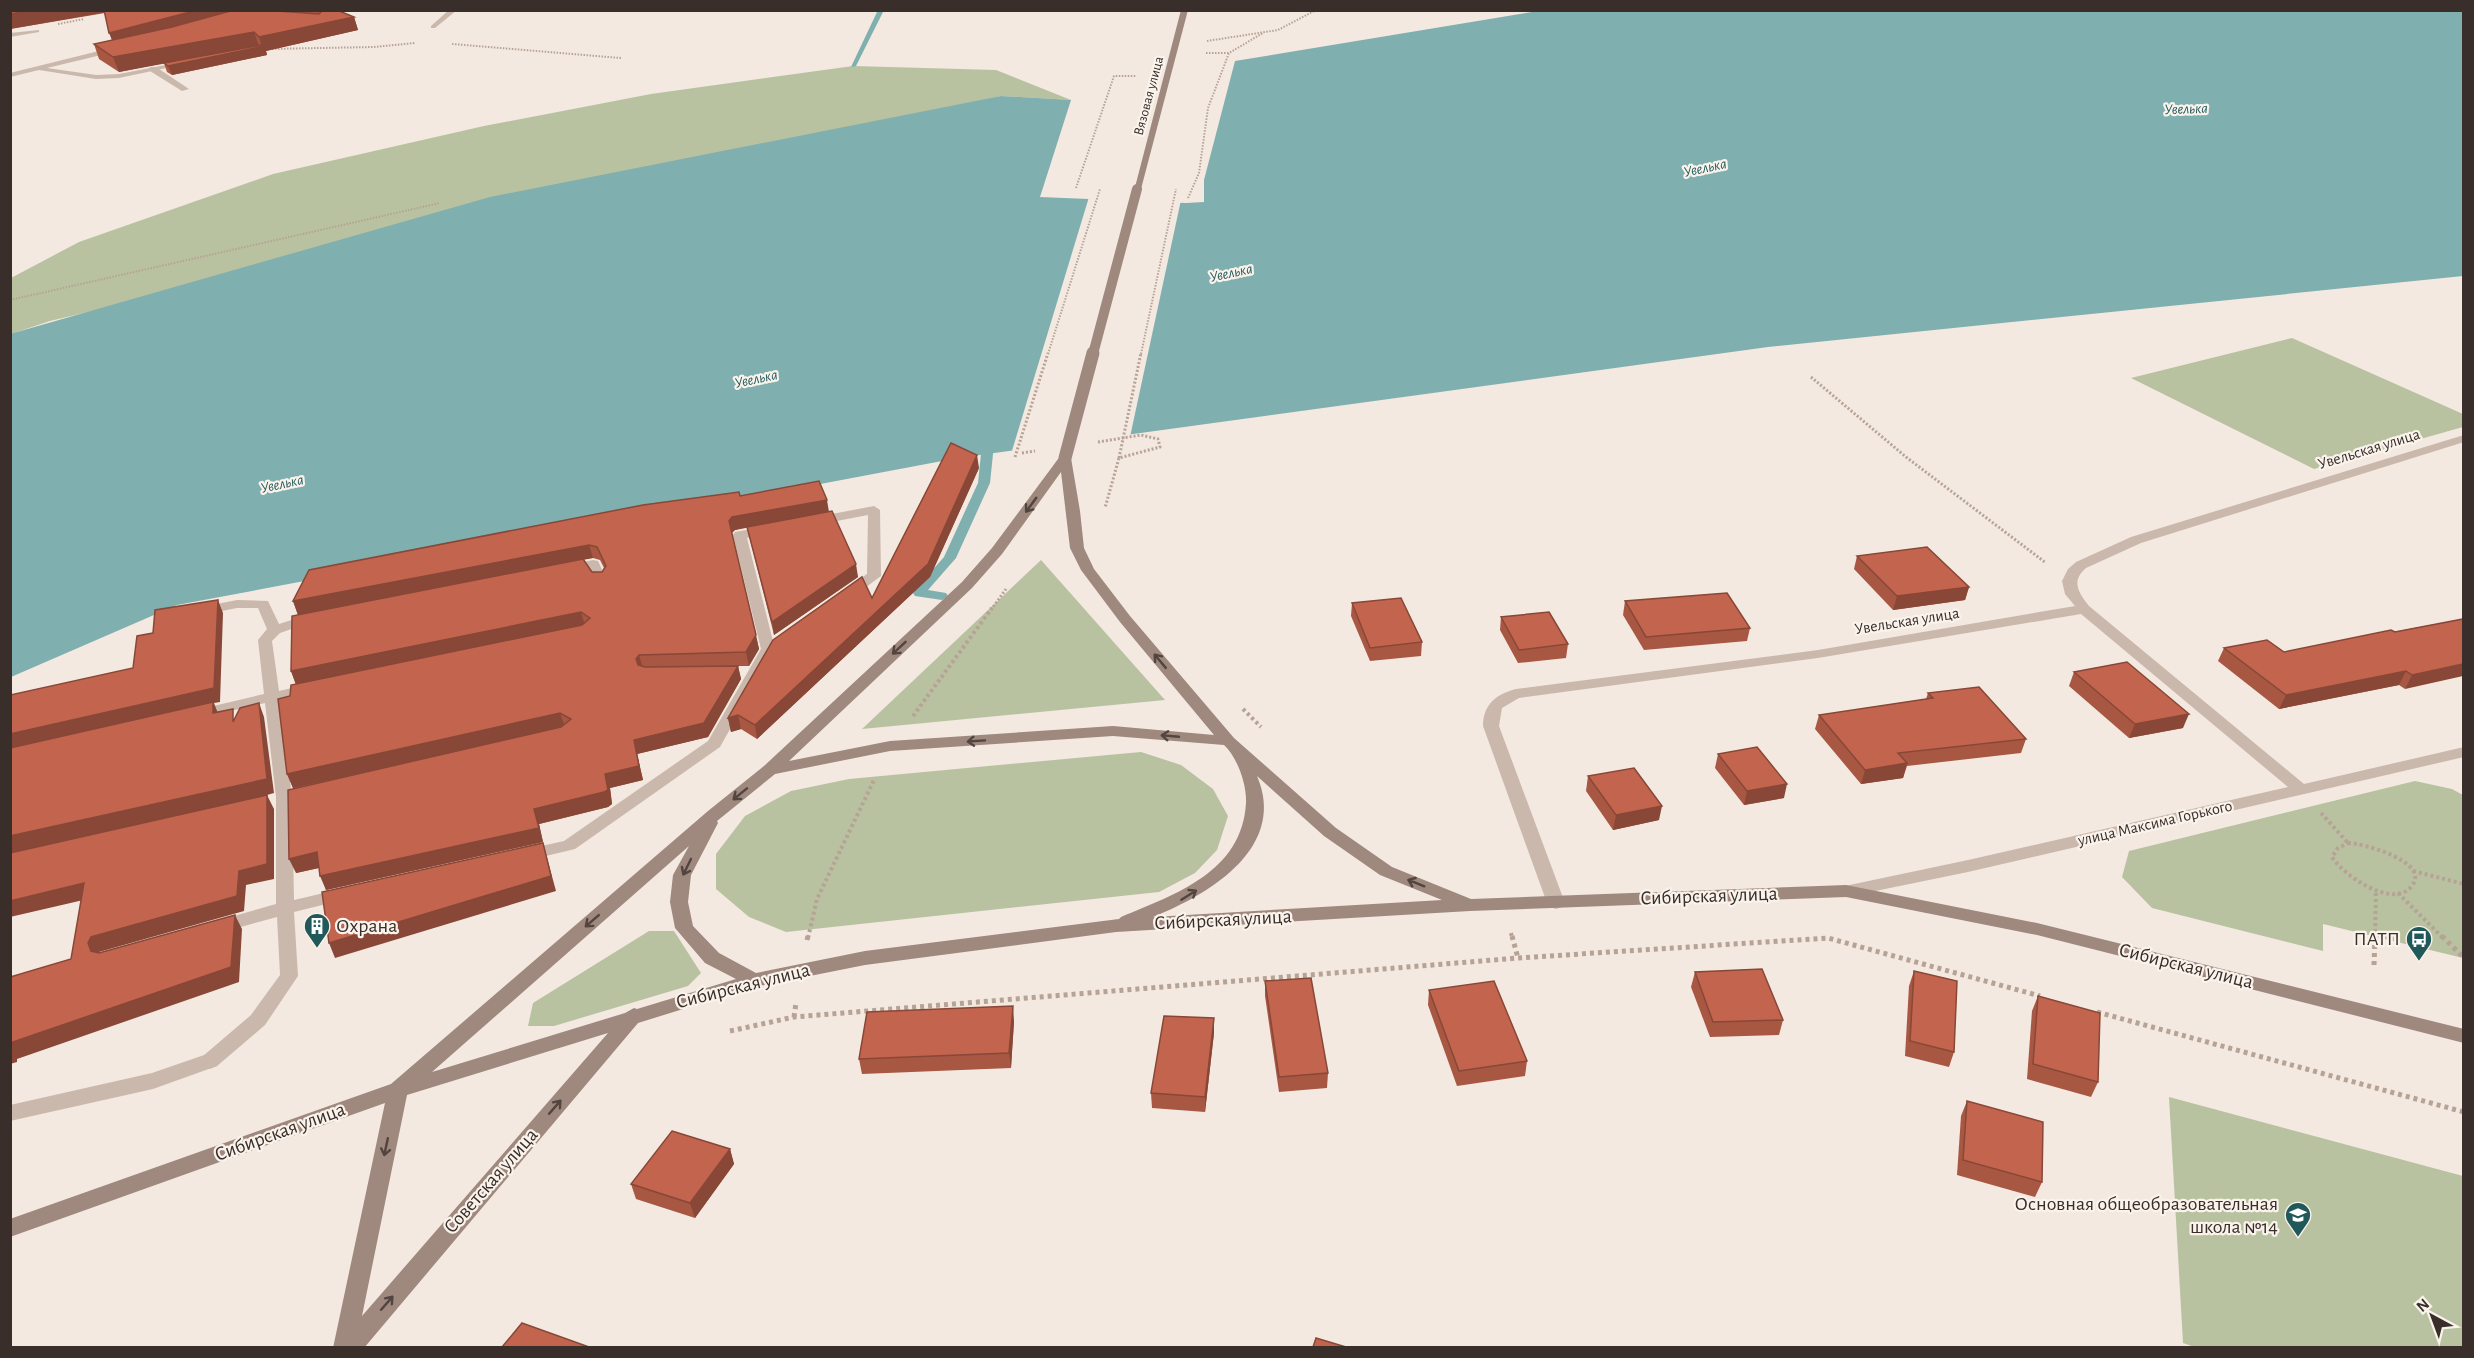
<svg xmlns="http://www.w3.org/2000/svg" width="2474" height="1358" font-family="'Alegreya Sans',sans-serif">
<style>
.green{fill:#b8c2a0}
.water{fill:#7fafaf}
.pier{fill:#f3e9e0}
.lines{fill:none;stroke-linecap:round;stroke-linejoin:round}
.stream{fill:#7fafaf;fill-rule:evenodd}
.path-far3{stroke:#b7a296;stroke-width:2;stroke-dasharray:1.5 1.5;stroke-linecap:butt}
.path-far2{stroke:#b7a296;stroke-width:3;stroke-dasharray:2 2;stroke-linecap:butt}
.path-far1{stroke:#b7a296;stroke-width:4;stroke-dasharray:3 3;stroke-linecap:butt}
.path{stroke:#b7a296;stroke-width:5;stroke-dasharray:4 4;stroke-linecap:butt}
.lane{fill:#cbb8ac;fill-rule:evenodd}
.street{fill:#cbb8ac;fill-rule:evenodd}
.secondary{fill:#9f887d;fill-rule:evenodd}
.path-bridge-far1{stroke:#b7a296;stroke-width:2;stroke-dasharray:1.5 1.5;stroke-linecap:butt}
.path-bridge{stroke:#b7a296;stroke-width:3;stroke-dasharray:2 2;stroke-linecap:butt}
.secondary-bridge-far1{stroke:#9f887d;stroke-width:10}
.secondary-bridge{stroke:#9f887d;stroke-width:13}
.wall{fill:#a85743;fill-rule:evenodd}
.shaded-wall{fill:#884737}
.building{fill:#c3654e;stroke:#884737;stroke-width:1.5}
.oneway{stroke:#52443f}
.labels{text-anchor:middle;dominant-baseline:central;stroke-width:4.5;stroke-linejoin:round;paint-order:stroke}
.far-street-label{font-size:14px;fill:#392e2a;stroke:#faf3ec}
.far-water-label{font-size:15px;font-style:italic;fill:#21585a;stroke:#faf3ec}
.street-label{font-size:16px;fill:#392e2a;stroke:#faf3ec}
.near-street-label{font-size:20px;fill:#392e2a;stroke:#faf3ec}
.near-poi-label{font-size:20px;fill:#392e2a;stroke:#faf3ec;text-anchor:end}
</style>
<rect width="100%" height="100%" fill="#f3e9e0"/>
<g class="green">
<path d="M853 66 996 70 1071 100 1001 96 50 321 11 334V278L79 242 273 174 484 126 651 94Z"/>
<path d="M2292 338 2463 414V427L2314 469 2131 378Z"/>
<path d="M1041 560 1165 700 862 729Z"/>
<path d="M1141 752 1181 765 1213 789 1228 816 1217 850 1195 873 1159 892 786 932 749 917 716 889V854L745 816 791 791 849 779Z"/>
<path d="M2415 781 2452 789 2463 795V958L2323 924V951L2152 908 2122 877 2129 851Z"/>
<path d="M649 931H674L701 973 688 986 554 1026H528L533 1003Z"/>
<path d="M2169 1097 2463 1176V1347L2197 1348 2183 1343Z"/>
</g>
<path class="water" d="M1538 11H2463V276L1768 347 958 458 177 605 11 677 10 334 490 197 1001 96 1071 100 1040 197 1186 203 1204 202V180L1235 61Z"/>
<path class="pier" d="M1089 197 1181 200 1130 437 1011 454Z"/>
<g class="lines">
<g class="stream">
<path d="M878 10H884L856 66 851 67Z"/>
<path d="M986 434 991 437 993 454 990 483 956 558 928 590 946 593 948 596 942 600 915 596 913 593 915 590 944 557 978 483 981 454V437Z"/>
</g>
<g class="path-far3">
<path d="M58 24 84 19"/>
<path d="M1207 41 1278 30 1316 10"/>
<path d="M452 44 621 58"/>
<path d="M266 49 374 47 415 43"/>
<path d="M1206 53H1229"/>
<path d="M1076 188 1114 76H1136"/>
<path d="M1188 198 1199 173 1208 108 1229 53 1263 33"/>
<path d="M10 300 440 203"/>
<path d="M1048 354 1100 189"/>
</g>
<g class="path-far2">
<path d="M1811 377 1906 457 2046 563"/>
<path d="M1098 442 1141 435 1158 439 1160 447 1119 458 1105 508"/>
<path d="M1022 453 1035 451"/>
<path d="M1015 457 1048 353"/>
<path d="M991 610 1006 589"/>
</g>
<g class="path-far1">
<path d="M1243 709 1261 727"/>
<path d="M913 716 992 608"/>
<path d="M2321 813 2348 843"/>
<path d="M2348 843C2362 843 2433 862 2411 887 2392 909 2343 875 2332 857L2338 848Z"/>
<path d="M2413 871 2464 884"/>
<path d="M2398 893 2443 938"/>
<path d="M1511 933 1512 938"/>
<path d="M808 938 817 899 875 778"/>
<path d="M2375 938 2376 890"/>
</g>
<g class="path">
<path d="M1512 936 1518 958"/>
<path d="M2442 936 2464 958"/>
<path d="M807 940 808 936"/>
<path d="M2374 965 2375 936"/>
<path d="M2097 1012 2464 1112"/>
<path d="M794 1017 796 1003"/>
<path d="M730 1031 794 1017 1518 958 1828 938 2040 996"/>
</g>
<g class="lane">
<path d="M449 10H457L435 28H431V26Z"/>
<path d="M39 30V32L10 37V33Z"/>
<path d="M150 67H156L189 89 182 91 150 71Z"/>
<path d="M874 506 880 510 881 576 854 596H844L842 593 844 590 867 574 868 515 816 525 809 521 816 517Z"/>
<path d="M768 526 775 530 773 533 747 538 775 649 720 747 575 849 525 861 519 859 516 855 519 851 564 841 708 741 761 649 733 535 735 532Z"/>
<path d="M593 560 598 561 607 580 605 583H595L588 569 569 573 562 569 564 566Z"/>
<path d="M237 600 268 601 279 624 310 614 317 618 315 621 280 633 272 641 279 691 309 684 317 689 314 692 280 700 292 797 294 900 341 889 347 891 350 895 347 899 294 912 298 976 265 1025 217 1066 210 1069 203 1066 200 1061 203 1056 251 1015 280 975 277 917 219 933 213 932 210 927 213 922 276 904V797L265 703 197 719 189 714 192 711 264 694 258 640 267 629 258 608H237L202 615 195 611 197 608Z"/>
</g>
<g class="street">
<path d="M115 47 118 51 47 68 96 75 119 74 186 61 190 63 119 78 96 79 39 70 10 77V73Z"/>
<path d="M2464 435V442L2141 543 2086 568C2071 581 2078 592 2089 606L2304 784 2464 747V757L1968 872 1846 897 1840 895 1837 891 1840 887 1968 860 2288 787 2081 614 1818 658 1519 698 1502 708 1499 726 1565 903 1562 907 1556 909 1550 907 1547 903 1483 726C1483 705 1496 694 1516 689L1818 650 2075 606 2065 594 2062 581 2068 569 2076 562 2131 537Z"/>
<path d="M210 1053 217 1056 220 1061 217 1066 153 1089 10 1121V1105L152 1073Z"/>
</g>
<g class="secondary">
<path d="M1181 10H1188L1141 189 1134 191Z"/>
<path d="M1065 454 1071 458 1080 511 1084 548 1094 569 1130 616 1234 738 1336 828 1392 867 1471 899 1846 885 2037 923 2464 1029V1043L2037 935 1846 897 1470 911 1116 932 865 965 754 987 638 1023 364 1348H333L385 1103 10 1237V1219L391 1084 708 811 764 766 962 582 992 548 1061 455ZM1061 472 1070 548 1081 570 1120 622 1214 735 1113 726 890 741 789 761 972 588 1002 554ZM1113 736 1224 745C1237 757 1247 784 1246 803 1242 872 1176 894 1121 917L1119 919 865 951 756 973 719 953 693 926 688 902 691 875 718 823 717 821 775 774 890 751ZM1257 776 1324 836 1380 875 1442 900 1153 917C1208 895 1288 848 1257 776ZM689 846 673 875 670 902 675 928 705 963 736 979 637 1009 634 1008 625 1013 432 1072ZM608 1033 362 1316 407 1095Z"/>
</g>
<path class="path-bridge-far1" d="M1141 354 1176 189"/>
<path class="path-bridge" d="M1119 458 1141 353"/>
<path class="secondary-bridge-far1" d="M1093 354 1137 189"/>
<path class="secondary-bridge" d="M1065 458 1093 353"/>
</g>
<g class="wall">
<path d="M10 10H348L341 12 354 17 358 30 266 51 267 55 172 75 167 72 164 63 119 72 99 59 94 44 112 40 105 13 10 29Z"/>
<path d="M979 468 930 577 757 739 741 729 731 732 728 718 872 598Z"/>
<path d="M740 496 829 512 858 577 774 635 747 527 735 530 731 533 759 649 749 666H738L741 679 708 737 637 754 643 780 610 788 612 804 608 807 539 824 543 842 326 890 319 868 296 873 293 788 287 774 290 696 296 684 291 671 298 615 293 601ZM593 558 600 560 604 568 602 572H592L584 559Z"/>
<path d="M1857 556 1969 587 1965 600 1893 610 1854 569Z"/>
<path d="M1625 601 1750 628 1747 641 1644 650 1623 615Z"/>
<path d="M1352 603 1422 642 1421 656 1370 661 1351 616Z"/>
<path d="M1501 617 1568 644 1566 658 1518 663 1500 630Z"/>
<path d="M2463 619 2405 689 2399 685 2279 709 2218 661 2224 648 2284 652Z"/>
<path d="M2074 672 2183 728 2129 738 2069 686Z"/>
<path d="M1928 693 2026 739 2021 753 1907 766 1903 778 1861 784 1815 729 1819 715 1926 699Z"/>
<path d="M1718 754 1784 798 1744 805 1715 768Z"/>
<path d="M1588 776 1659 820 1613 830 1586 791Z"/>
<path d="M1914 971 1954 1052 1949 1067 1905 1056 1909 986Z"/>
<path d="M1695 972 1783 1020 1779 1035 1710 1037 1691 987Z"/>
<path d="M1265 981 1328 1073 1327 1088 1279 1092 1265 996Z"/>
<path d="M1429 990 1527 1061 1525 1076 1457 1086 1428 1005Z"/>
<path d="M2038 996 2098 1082 2091 1097 2027 1079 2032 1011Z"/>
<path d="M1214 1018V1033L1205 1112 1152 1108 1151 1093Z"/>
<path d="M1014 1021 1011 1068 862 1074 859 1059Z"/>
<path d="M1967 1101 2042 1182 2035 1197 1957 1175 1961 1116Z"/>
<path d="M730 1149 734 1164 695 1218 636 1199 631 1184Z"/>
</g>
<g class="shaded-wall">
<path d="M32 10H106L107 12 10 29V14Z"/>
<path d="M198 10H257L115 47 109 33Z"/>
<path d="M354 17 358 30 266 51 267 55 172 75 168 66 262 47 259 37Z"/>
<path d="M254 32 259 46 119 72 113 57Z"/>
<path d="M977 455 979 468 930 577 757 739 755 725 928 564Z"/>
<path d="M827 500 829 512 735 530 731 534 729 521 732 517Z"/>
<path d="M589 545 593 558 298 615 293 601Z"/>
<path d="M856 564 858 577 774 635 772 622Z"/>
<path d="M1969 587 1965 600 1893 610 1897 596Z"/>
<path d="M218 600 223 613 220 702 214 703 219 716 10 750V734L214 688Z"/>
<path d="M581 612 585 626 296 685 291 671Z"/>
<path d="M756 635 759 649 749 666 746 652Z"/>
<path d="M639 655 643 669 639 673 636 659Z"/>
<path d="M2463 664V676L2405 689 2412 675Z"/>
<path d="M738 666 741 679 708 737 637 754 643 780 610 788 612 804 608 807 539 824 543 842 326 890 320 876 534 809 605 774 634 740Z"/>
<path d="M2406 671 2399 685 2279 709 2286 695Z"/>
<path d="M259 703 264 717 274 793 267 795 274 809V879L246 885 244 911 99 952 96 958 91 951 88 943 91 937 237 896 10 853V836L267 779Z"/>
<path d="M560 713 565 727 293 788 287 774Z"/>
<path d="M2189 714 2183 728 2129 738 2135 724Z"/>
<path d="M738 715 741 729 731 732 728 718Z"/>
<path d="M1907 763 1903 778 1861 784 1865 770Z"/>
<path d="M1787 784 1784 798 1744 805 1747 791Z"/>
<path d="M1662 806 1659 820 1613 830 1616 815Z"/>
<path d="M543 843 556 891 335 958 329 943Z"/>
<path d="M317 852 323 867 296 873 289 859Z"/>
<path d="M84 883 92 898 10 917V901Z"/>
<path d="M235 915 242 929 239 982 17 1059V1062L10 1064V1043Z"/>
<path d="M1013 1006 1014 1021 1011 1068 1009 1053Z"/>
<path d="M1214 1018V1033L1205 1112V1097Z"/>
<path d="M730 1149 734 1164 695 1218 690 1203Z"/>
</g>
<g class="building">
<path d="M10 10H32L10 14Z"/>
<path d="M104 10H198L109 33Z"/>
<path d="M234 10H262L319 14 323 10H337L354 17 259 37 254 32 113 57 94 44 172 27Z"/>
<path d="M261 45 264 46 168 66 164 63Z"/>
<path d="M951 443 977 455 928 564 755 725 738 715 728 718 773 640 862 577 872 598Z"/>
<path d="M819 481 827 500 732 517 729 521 756 635 746 652 639 655 636 659 638 665 645 667 738 666 704 723 634 740 639 766 605 774 608 790 604 792 534 809 539 828 320 876 317 852 289 859 288 790 561 727 571 719 560 713 287 774 278 699 290 696 291 685 582 625 590 618 581 612 291 671 292 616 583 559 592 572H602L606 566 597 547 589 545 293 601 309 570 643 505 739 492 740 496Z"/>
<path d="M832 511 856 564 772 622 747 527Z"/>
<path d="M1927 547 1969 587 1897 596 1857 556Z"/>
<path d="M1727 593 1750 628 1646 637 1625 601Z"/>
<path d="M1401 598 1422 642 1370 648 1352 603Z"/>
<path d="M218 600 214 688 10 734V695L133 668 137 636 153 633 155 610Z"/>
<path d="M1549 612 1568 644 1519 650 1501 617Z"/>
<path d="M2463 619V664L2412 675 2406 671 2286 695 2224 648 2267 640 2284 652 2391 630 2395 632Z"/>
<path d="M2127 662 2189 714 2135 724 2074 672Z"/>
<path d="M1979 687 2026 739 1898 753 1907 763 1865 770 1819 715 1933 698 1928 693Z"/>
<path d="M213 702V713L233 709V722L240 708 259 703 267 779 10 836V748Z"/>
<path d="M1757 747 1787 784 1747 791 1718 754Z"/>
<path d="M1634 768 1662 806 1616 815 1588 776Z"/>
<path d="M267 795V864L239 871 237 896 91 937 88 943 91 951 99 953 235 915 231 967 10 1043V977L71 959 84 883 10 901V853Z"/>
<path d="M543 843 551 876 329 943 322 892Z"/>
<path d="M1762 969 1783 1020 1713 1022 1695 972Z"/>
<path d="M1914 971 1957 981 1954 1052 1910 1041Z"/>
<path d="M1311 978 1328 1073 1279 1077 1265 981Z"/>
<path d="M1494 981 1527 1061 1459 1071 1429 990Z"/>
<path d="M2038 996 2100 1013 2098 1082 2033 1064Z"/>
<path d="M1013 1006 1009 1053 859 1059 867 1012Z"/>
<path d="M1164 1016 1214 1018 1205 1097 1151 1093Z"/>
<path d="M1967 1101 2043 1122 2042 1182 1963 1160Z"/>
<path d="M672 1131 730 1149 690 1203 631 1184Z"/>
<path d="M522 1323 589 1347H502Z"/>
<path d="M1316 1338 1346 1347H1313Z"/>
</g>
<defs><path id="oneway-shaft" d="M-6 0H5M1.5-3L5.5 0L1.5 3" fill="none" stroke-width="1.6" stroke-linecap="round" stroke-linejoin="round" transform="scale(1.5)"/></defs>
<g class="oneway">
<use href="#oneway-shaft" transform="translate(1031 505) rotate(126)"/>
<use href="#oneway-shaft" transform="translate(899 648) rotate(137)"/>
<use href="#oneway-shaft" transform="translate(1160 661) rotate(-130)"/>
<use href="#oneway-shaft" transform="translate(1170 736) rotate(-175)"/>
<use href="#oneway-shaft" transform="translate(976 741) rotate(176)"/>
<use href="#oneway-shaft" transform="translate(740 794) rotate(141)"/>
<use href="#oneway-shaft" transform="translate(687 867) rotate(116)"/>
<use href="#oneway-shaft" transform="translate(1416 883) rotate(-158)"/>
<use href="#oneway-shaft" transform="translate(1189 895) rotate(-32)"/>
<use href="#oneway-shaft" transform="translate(592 921) rotate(139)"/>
<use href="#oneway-shaft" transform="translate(555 1107) rotate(-49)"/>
<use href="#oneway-shaft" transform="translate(386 1147) rotate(102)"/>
<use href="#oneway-shaft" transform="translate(387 1303) rotate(-49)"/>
</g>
<defs>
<g id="building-pin" transform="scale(1.35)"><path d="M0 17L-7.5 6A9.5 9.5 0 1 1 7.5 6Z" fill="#21585a" stroke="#faf3ec"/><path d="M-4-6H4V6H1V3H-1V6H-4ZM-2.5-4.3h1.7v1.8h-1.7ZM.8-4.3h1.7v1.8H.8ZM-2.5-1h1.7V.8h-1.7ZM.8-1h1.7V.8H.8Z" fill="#fff"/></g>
<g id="bus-pin" transform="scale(1.35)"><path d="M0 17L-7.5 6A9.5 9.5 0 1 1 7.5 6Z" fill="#21585a" stroke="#faf3ec"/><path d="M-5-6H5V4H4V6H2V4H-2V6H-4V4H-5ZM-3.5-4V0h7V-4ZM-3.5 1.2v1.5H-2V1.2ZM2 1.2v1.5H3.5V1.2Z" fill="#fff"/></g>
<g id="school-pin" transform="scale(1.35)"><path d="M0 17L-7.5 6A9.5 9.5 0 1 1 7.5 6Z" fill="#21585a" stroke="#faf3ec"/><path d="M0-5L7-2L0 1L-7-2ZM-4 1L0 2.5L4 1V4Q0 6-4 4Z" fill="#fff"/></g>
</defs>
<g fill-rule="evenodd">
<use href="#building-pin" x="317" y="926"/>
<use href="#bus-pin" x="2419" y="939"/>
<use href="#school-pin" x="2298" y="1215"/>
</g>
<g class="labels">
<g class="far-street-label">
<text transform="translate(1149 96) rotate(-75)">Вязовая улица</text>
</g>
<g class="far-water-label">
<text transform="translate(2186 109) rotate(-2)">Увелька</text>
<text transform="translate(1705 168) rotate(-12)">Увелька</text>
<text transform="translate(1231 273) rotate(-12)">Увелька</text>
<text transform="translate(756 379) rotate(-12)">Увелька</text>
<text transform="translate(282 484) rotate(-12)">Увелька</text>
</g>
<g class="street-label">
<text transform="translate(2369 449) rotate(-17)">Увельская улица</text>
<text transform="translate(1907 621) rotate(-9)">Увельская улица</text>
<text transform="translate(2155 823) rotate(-13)">улица Максима Горького</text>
</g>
<g class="near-street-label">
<text transform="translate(1709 896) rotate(-2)">Сибирская улица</text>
<text transform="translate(1223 920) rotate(-3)">Сибирская улица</text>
<text transform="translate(2186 966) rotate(14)">Сибирская улица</text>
<text transform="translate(743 986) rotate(-14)">Сибирская улица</text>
<text transform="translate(280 1132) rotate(-20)">Сибирская улица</text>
<text transform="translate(491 1181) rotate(-49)">Советская улица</text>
</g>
<g class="near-poi-label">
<text x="336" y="926" text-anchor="start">Охрана</text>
<text x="2400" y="939">ПАТП</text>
<text x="2278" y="1204">Основная общеобразовательная<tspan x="2278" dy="23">школа №14</tspan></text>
</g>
</g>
<rect width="2474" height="1358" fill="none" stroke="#392e2a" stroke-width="24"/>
<g transform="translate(2432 1316) rotate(319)" stroke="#faf3ec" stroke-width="4.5" paint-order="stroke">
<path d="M0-4.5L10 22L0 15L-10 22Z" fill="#392e2a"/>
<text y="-9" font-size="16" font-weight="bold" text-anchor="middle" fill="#392e2a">N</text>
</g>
</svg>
